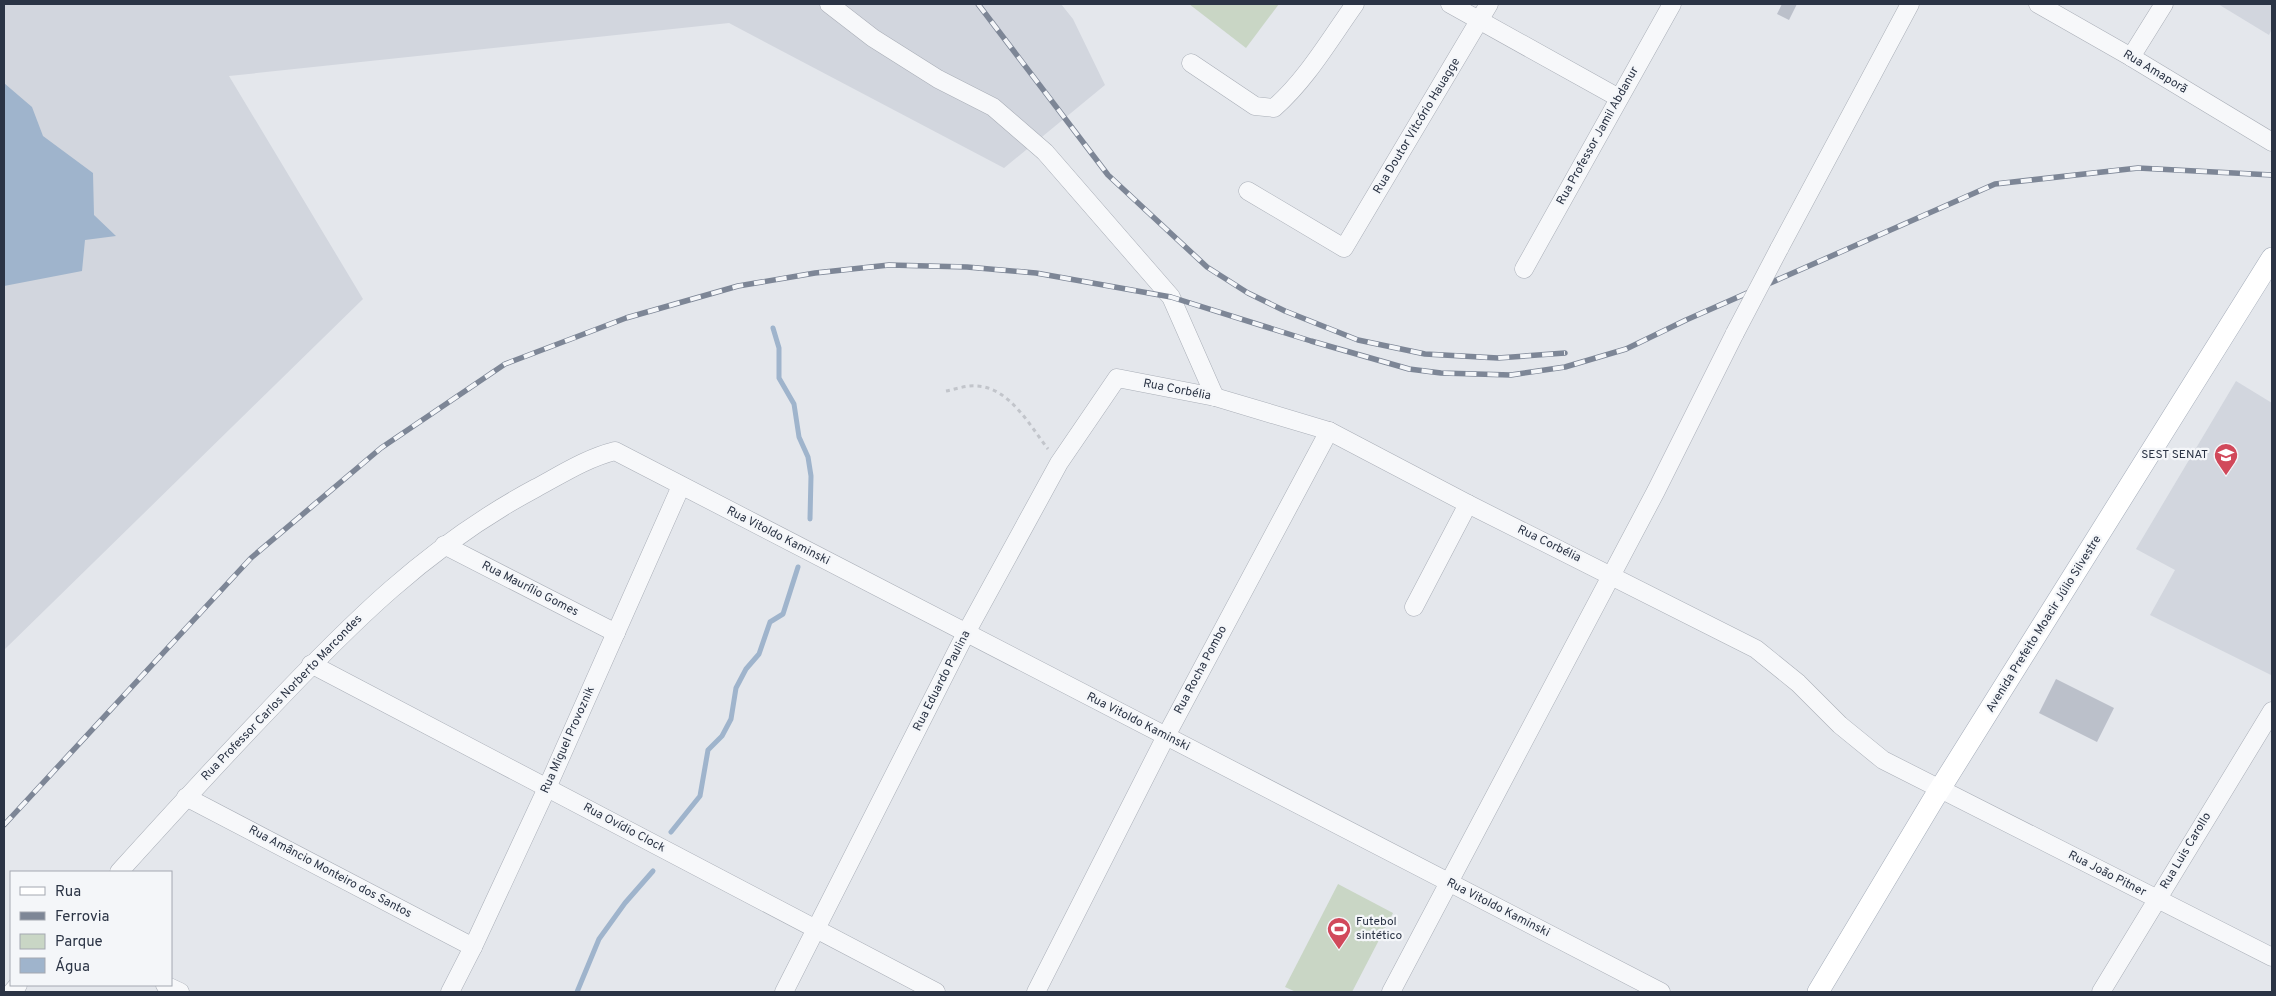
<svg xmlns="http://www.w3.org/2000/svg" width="2276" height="996" font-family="Overpass,sans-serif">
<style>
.built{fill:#d2d6de}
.green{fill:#c9d6c5}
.water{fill:#9fb4cc}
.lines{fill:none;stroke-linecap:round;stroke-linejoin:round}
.stream{stroke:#9fb4cc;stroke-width:5}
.building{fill:#bbc0ca}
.minor-casing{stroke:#a9aeb7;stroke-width:19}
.major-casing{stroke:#a3abb8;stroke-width:22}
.path{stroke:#c2c5cb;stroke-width:3;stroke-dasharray:4 4;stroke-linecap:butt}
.minor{stroke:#f7f8fa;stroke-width:18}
.major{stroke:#fff;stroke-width:21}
.rail-casing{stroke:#7d8696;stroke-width:5.5}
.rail{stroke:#f4f6f9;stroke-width:4;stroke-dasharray:11;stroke-linecap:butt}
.minor-bridge-casing{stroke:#a9aeb7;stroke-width:19;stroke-linecap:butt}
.minor-bridge{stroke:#f7f8fa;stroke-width:18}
.labels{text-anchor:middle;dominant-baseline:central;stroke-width:4.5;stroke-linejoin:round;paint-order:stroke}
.street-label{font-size:12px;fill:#2b3445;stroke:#f4f6f9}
.poi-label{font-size:12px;fill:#2b3445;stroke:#f4f6f9;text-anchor:end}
</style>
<rect width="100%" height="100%" fill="#e4e7ec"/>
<g class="built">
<path d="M4 4H1061L1073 19 1105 85 1004 168 729 23 229 76 363 299 4 650Z"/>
<path d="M2218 4H2272V29L2269 35Z"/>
<path d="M2236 381 2272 403 2271 675 2150 615 2175 570 2136 549Z"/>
</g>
<g class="green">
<path d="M1189 4H1279L1246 48Z"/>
<path d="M1338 884 1393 913 1352 992H1296L1285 987Z"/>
</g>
<path class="water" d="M4 83 32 107 43 136 93 173 94 215 116 236 85 240 82 271 4 286Z"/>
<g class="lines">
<g class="stream">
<path d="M773 328 779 348V378L794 404 799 437 808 457 811 476 810 519"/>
<path d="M671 832 700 796 708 750 722 736 731 719 736 688 746 669 759 654 770 622 783 614 798 567"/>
<path d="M577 992 599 939 625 903 653 871"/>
</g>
</g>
<g class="building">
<path d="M1782 4H1797L1789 20 1777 14Z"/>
<path d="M2056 679 2114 708 2097 742 2039 713Z"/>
</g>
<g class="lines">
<g class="minor-casing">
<g id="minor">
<path d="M829 4 873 38 938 79 993 107 1045 152 1171 297 1215 397"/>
<path d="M1450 4 1619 98"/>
<path d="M2038 4 2131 57 2272 142"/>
<path d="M2131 57 2164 4"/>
<path d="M1191 63 1255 106 1274 108C1307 79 1330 39 1355 4"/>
<path d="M1248 191 1344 248 1489 4"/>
<path d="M1779 249 1910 4"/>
<path d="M1524 269 1672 4"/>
<path d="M444 545 616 633"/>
<path d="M1414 607 1468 504"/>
<path d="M311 664 936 992"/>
<path d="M186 797 473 947"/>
<path d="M119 872C167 819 215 766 265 714 349 625 427 546 536 488 562 474 587 458 615 451L1661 992"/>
<path d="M165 985 180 992"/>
<path d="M12 992 18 985"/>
<path d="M450 992 473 947 547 788 681 486"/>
<path d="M784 992 966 633 1059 463 1117 378 1215 397 1329 431 1468 504 1756 649 1798 683 1840 725 1883 760 2272 957"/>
<path d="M1036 992 1166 736 1329 431"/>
<path d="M1391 992 1656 491 1735 333"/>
<path d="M2101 992 2272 711"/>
</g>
</g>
<g class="major-casing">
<path id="major" d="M1818 992 1933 800 2272 258"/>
</g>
<path class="path" d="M946 391C956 389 967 385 977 386 1009 387 1031 427 1048 449"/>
<use href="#minor" class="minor"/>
<use href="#major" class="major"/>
<g class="rail-casing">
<g id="rail">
<path d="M978 4 1108 175 1207 267 1248 293 1285 311 1358 340 1425 354 1498 358 1565 353"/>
<path d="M4 825 251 558 381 448 505 364 626 318 738 286 815 273 889 265 967 267 1036 273 1171 297 1311 341 1409 369 1441 373 1511 375 1565 367 1626 349 1686 320 1995 184 2138 168 2272 175"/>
</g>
</g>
<use href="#rail" class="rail"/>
<g class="minor-bridge-casing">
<path id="minor-bridge" d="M1735 333 1779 249"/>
</g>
<use href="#minor-bridge" class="minor-bridge"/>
</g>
<defs>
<g id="university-pin" transform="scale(1.25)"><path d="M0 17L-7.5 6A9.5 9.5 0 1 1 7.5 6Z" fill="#d1495b" stroke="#f4f6f9"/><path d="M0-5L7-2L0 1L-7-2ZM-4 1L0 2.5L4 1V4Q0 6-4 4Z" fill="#fff"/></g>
<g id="stadium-pin" transform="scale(1.25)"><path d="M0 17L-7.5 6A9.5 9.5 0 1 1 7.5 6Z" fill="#d1495b" stroke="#f4f6f9"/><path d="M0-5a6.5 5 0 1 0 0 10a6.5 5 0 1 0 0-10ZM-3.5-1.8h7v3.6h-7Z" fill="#fff"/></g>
</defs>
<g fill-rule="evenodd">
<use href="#university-pin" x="2226" y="455"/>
<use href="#stadium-pin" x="1339" y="929"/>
</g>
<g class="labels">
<g class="street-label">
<text transform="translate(2155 72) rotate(31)">Rua Amaporã</text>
<text transform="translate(1417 126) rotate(-59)">Rua Doutor Vitcório Hauagge</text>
<text transform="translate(1598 136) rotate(-61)">Rua Professor Jamil Abdanur</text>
<text transform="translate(1177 390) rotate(11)">Rua Corbélia</text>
<text transform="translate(778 536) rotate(27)">Rua Vitoldo Kaminski</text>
<text transform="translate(1549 544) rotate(26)">Rua Corbélia</text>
<text transform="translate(530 589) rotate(27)">Rua Maurílio Gomes</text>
<text transform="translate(2044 624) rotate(-58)">Avenida Prefeito Moacir Júlio Silvestre</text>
<text transform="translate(1201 670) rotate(-62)">Rua Rocha Pombo</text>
<text transform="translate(942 681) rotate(-63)">Rua Eduardo Paulina</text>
<text transform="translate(282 698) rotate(-46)">Rua Professor Carlos Norberto Marcondes</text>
<text transform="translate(1138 722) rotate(27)">Rua Vitoldo Kaminski</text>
<text transform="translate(568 740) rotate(-66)">Rua Miguel Provoznik</text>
<text transform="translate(624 828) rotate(28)">Rua Ovídio Clock</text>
<text transform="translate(2186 851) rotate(-59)">Rua Luis Carollo</text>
<text transform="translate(330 872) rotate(28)">Rua Amâncio Monteiro dos Santos</text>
<text transform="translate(2107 874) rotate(27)">Rua João Pitner</text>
<text transform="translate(1498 908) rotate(27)">Rua Vitoldo Kaminski</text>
</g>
<g class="poi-label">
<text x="2208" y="455">SEST SENAT</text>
<text x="1356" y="922" text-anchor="start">Futebol<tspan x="1356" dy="14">sintético</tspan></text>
</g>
</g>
<rect width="2276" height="996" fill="none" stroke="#2b3445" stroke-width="10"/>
<rect x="10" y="871" width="162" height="115" fill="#f4f6f9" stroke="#a4a8b1"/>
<rect x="20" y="887" width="25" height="8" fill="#ffffff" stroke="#a4a8b1"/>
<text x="55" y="896" font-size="15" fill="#2b3445">Rua</text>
<rect x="20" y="912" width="25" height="8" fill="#7d8696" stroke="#a4a8b1"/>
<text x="55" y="921" font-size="15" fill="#2b3445">Ferrovia</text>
<rect x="20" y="934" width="25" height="15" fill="#c9d6c5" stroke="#a4a8b1"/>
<text x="55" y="946" font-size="15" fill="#2b3445">Parque</text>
<rect x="20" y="958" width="25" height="15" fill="#9fb4cc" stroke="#a4a8b1"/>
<text x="55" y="971" font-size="15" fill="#2b3445">Água</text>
</svg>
